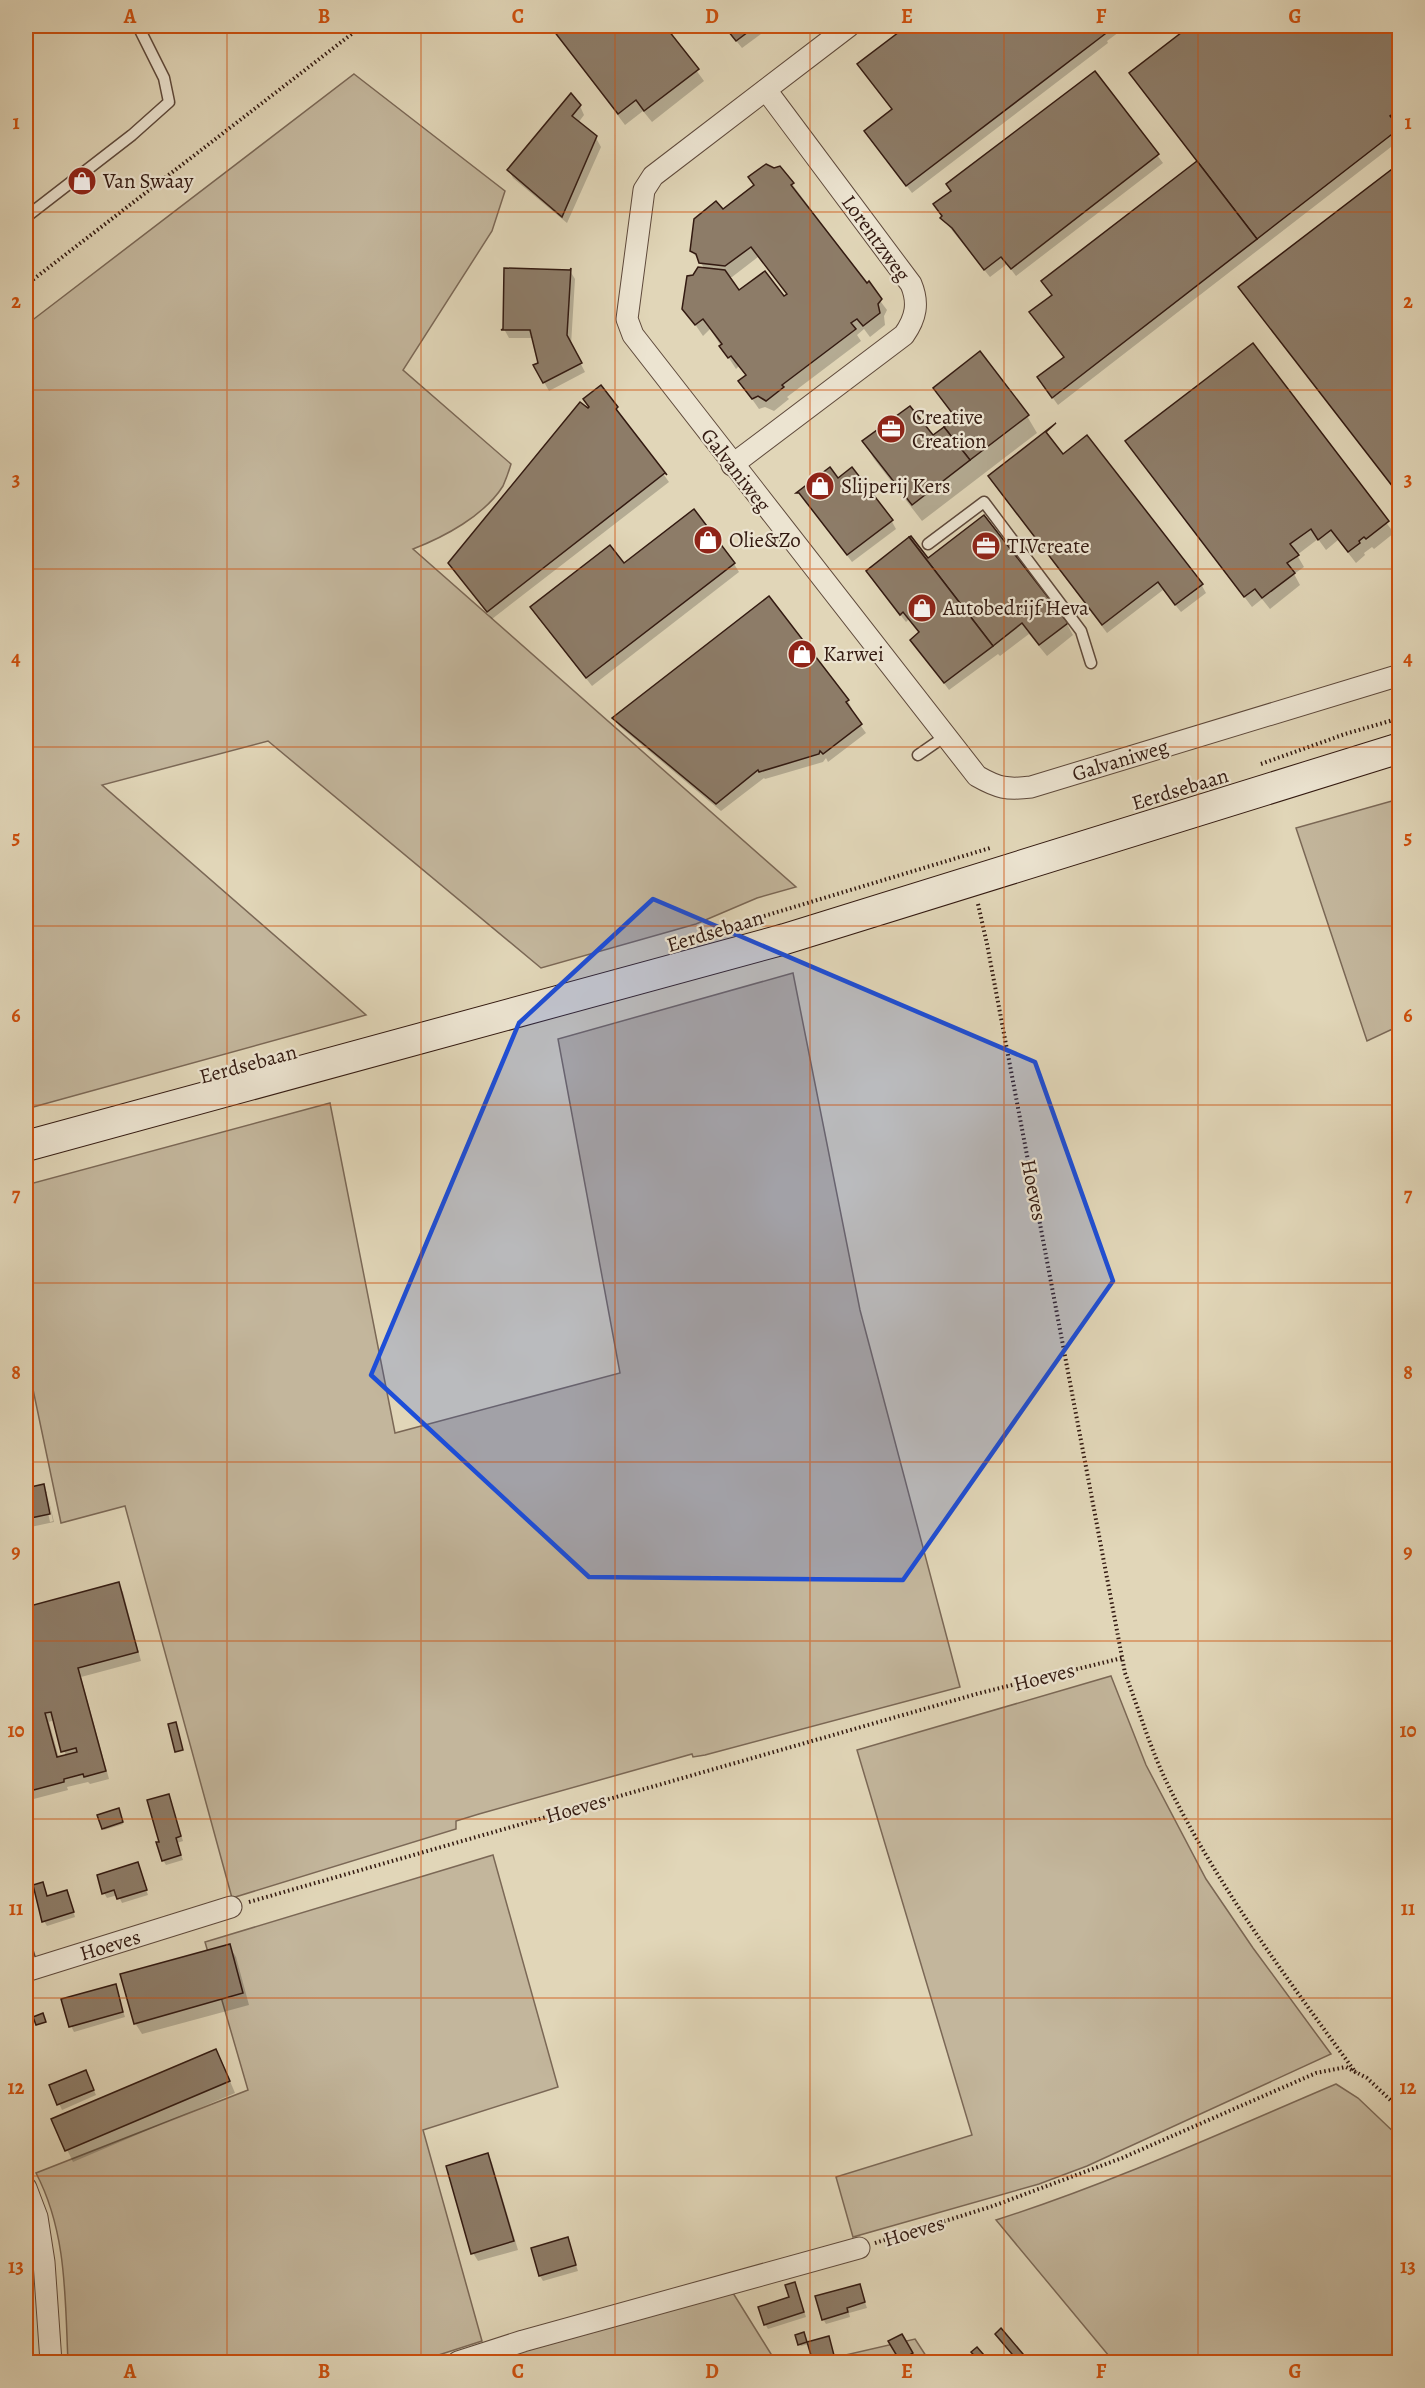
<svg xmlns="http://www.w3.org/2000/svg" width="1425" height="2388" font-family="Alegreya,serif">
<style>
.green{fill:#c3b69c;stroke:#7b6856;stroke-width:1.5}
.shadow{fill:#0003;fill-rule:evenodd}
.building{fill:#8d7c68;stroke:#331a11;stroke-width:1.5;fill-rule:evenodd}
.lines{fill:none;stroke-linecap:round;stroke-linejoin:round}
.service-casing{stroke:#5e493b;stroke-width:13}
.minor-casing{stroke:#5e493b;stroke-width:23}
.secondary-casing{stroke:#331a11;stroke-width:32}
.path{stroke:#331a11;stroke-width:4;stroke-dasharray:1.5 3;stroke-linecap:butt}
.service{stroke:#ece4d1;stroke-width:10}
.minor{stroke:#ece4d1;stroke-width:21}
.secondary{stroke:#ece4d1;stroke-width:30}
.marked{fill:#1d4ed8;fill-opacity:0.2;stroke:#1d4ed8;stroke-width:4.5;stroke-linejoin:round}
.grid{fill:none;stroke:#cd500d;stroke-width:1.5;stroke-opacity:0.55}
.labels{text-anchor:middle;dominant-baseline:central;stroke-width:4.5;stroke-linejoin:round;paint-order:stroke}
.poi-label{font-size:21px;fill:#331a11;stroke:#ece4d1;text-anchor:start}
.street-label{font-size:21px;fill:#331a11;stroke:#ece4d1}
.neatline{fill:none;stroke:#cd500d;stroke-width:2}
.grid-label{font-size:20px;text-anchor:middle;font-weight:bold;fill:#cd500d}
</style>
<rect width="100%" height="100%" fill="#e1d6b8"/>
<filter id="stains"><feTurbulence type="fractalNoise" baseFrequency=".00333" numOctaves="4"/><feColorMatrix values="0 0 0 0 .2 0 0 0 0 .09 0 0 0 0 .02 0 0 0 .5 -.17"/></filter>
<radialGradient id="worn" r=".72"><stop offset=".6" stop-color="#630" stop-opacity="0"/><stop offset="1" stop-color="#630" stop-opacity=".3"/></radialGradient>
<g class="green">
<path d="M354 74 505 191 492 231 403 370 511 464C509 471 506 479 503 486 484 516 444 537 413 549L796 887 757 898 696 924 541 968 268 741 102 785 366 1015 26 1109V325Z"/>
<path d="M1399 799V1026L1367 1041 1296 828Z"/>
<path d="M793 973 860 1310 960 1687 705 1755 693 1757 692 1754 479 1814 456 1821V1829L232 1898 125 1506 61 1523 26 1356V1185L330 1103 395 1433 620 1373 558 1039Z"/>
<path d="M1111 1676 1146 1765 1206 1879 1253 1948 1331 2054 1087 2166 1039 2184 853 2237 836 2177 972 2135 857 1750Z"/>
<path d="M493 1855 558 2087 423 2130 482 2341 417 2362H68C65 2298 67 2232 36 2173L248 2090 205 1942Z"/>
<path d="M1336 2084 1358 2098 1399 2137V2348L1381 2362H1114L996 2220C1112 2183 1223 2132 1336 2084Z"/>
<path d="M733 2293 776 2362H485Z"/>
<path d="M915 2339 930 2362H815Z"/>
</g>
<g class="shadow">
<path d="M551 26H664L704 81 652 122 643 111 625 125Z"/>
<path d="M724 26H772L742 48Z"/>
<path d="M910 26H1127L1107 41 1108 43 912 193 871 139 893 110 859 64Z"/>
<path d="M1192 26H1400V120L1395 124 1400 130V140L1058 405 1044 386 1065 358 1036 320 1053 296 1043 281 1198 163 1131 73Z"/>
<path d="M1095 73 1163 163 1016 276 1007 264 990 277 942 218Z"/>
<path d="M580 106 584 115 578 123 596 138 601 147 567 223 513 178 509 170Z"/>
<path d="M1400 165V496L1245 295Z"/>
<path d="M792 184 887 310 884 316 885 325 870 337 864 329 857 335 861 341 787 397 789 399 774 411 765 407 759 409 740 382 747 377 739 366 736 369 710 329 703 336 684 308 705 269 692 251 722 211ZM758 257 787 295 784 298 739 292 727 277H732Z"/>
<path d="M570 271 575 279 571 345 585 372 549 391 535 366 540 364 534 338H509L504 329Z"/>
<path d="M1253 345 1394 533 1374 549 1372 547 1364 553 1365 555 1356 563 1338 540 1326 550 1318 539 1297 555 1304 567 1294 574 1300 585 1270 609 1262 599 1252 607 1127 442Z"/>
<path d="M601 387 669 482 492 619 455 571 588 410Z"/>
<path d="M935 388 1027 416 1037 433 922 521 874 459 864 442 933 438 956 420Z"/>
<path d="M1062 456 1201 584 1206 593 1181 612 1163 590 1107 633 994 484Z"/>
<path d="M838 480 891 520 896 529 852 562 800 492Z"/>
<path d="M926 562 1067 624 1073 635 1047 656 1029 634 1000 656 998 654 949 690 912 640 920 633 909 619 906 622 872 579Z"/>
<path d="M734 564 739 572 592 686 537 615 624 565Z"/>
<path d="M769 599 848 701 852 709 850 711 866 733 828 762 826 758 823 762 765 779 764 778 721 811 619 726 614 718Z"/>
<path d="M43 1486 47 1493H44L50 1522 53 1521 47 1493 54 1522 26 1528V1490Z"/>
<path d="M118 1584 123 1592 141 1661 81 1677 109 1779 90 1784 88 1782 67 1787 68 1790 26 1801V1609ZM54 1720 66 1756 59 1758 49 1722Z"/>
<path d="M171 1801 183 1841 177 1843 183 1860 166 1865 163 1860 161 1843Z"/>
<path d="M120 1812 123 1824 104 1830 103 1828Z"/>
<path d="M26 1856 34 1885 26 1887Z"/>
<path d="M137 1864 148 1895 122 1903 118 1895 107 1898 104 1893Z"/>
<path d="M42 1884 48 1898 69 1897 75 1917 47 1926 44 1921Z"/>
<path d="M229 1946 236 1957 249 2005 142 2034 135 2023Z"/>
<path d="M115 1986 125 2017 74 2032 71 2026Z"/>
<path d="M222 2062 235 2093 73 2162 53 2120Z"/>
<path d="M88 2077 96 2095 62 2110 51 2086Z"/>
<path d="M26 2084 30 2091 26 2094Z"/>
<path d="M488 2155 492 2163 518 2250 478 2261 473 2253Z"/>
<path d="M567 2239 578 2271 543 2281 540 2276Z"/>
<path d="M859 2285 867 2308 849 2313 850 2317 826 2324 823 2319Z"/>
<path d="M797 2289 806 2317 768 2329 765 2324Z"/>
<path d="M805 2336 807 2344 828 2338 835 2362H815L809 2344 801 2346 799 2344Z"/>
<path d="M901 2336 913 2355 902 2362 890 2342Z"/>
</g>
<g class="building">
<path d="M550 26H665L699 69 644 111 636 100 618 114Z"/>
<path d="M724 26H756L736 41Z"/>
<path d="M907 26H1111L1103 32 1105 34 906 186 864 131 892 109 857 64Z"/>
<path d="M1190 26H1400V109L1390 116 1400 128 1257 239 1129 73Z"/>
<path d="M1095 71 1159 154 1011 269 1001 257 984 270 952 228 940 218 942 216 933 204 951 191 946 184Z"/>
<path d="M571 93 581 105 572 116 597 136 562 217 507 170Z"/>
<path d="M1197 161 1257 239 1052 398 1037 377 1064 357 1029 312 1052 295 1041 281Z"/>
<path d="M1400 163V496L1238 287Z"/>
<path d="M766 164 774 168 780 166 794 183 791 185 867 283 869 281 882 299 878 304 880 313 863 326 857 319 851 323 856 329 782 385 784 387 766 401 758 396 752 399 738 381 746 375 731 356 728 358 719 346 722 344 703 319 695 325 682 309 687 276 693 275 698 267 725 270 739 290 765 271 784 296 787 294 751 247 725 266 699 263 696 254 690 251 694 219 716 201 723 209 754 185 748 177Z"/>
<path d="M504 268 570 270 571 268 567 335 582 363 543 383 533 365 538 363 530 330H501L503 329Z"/>
<path d="M1253 343 1389 521 1366 539 1364 537 1359 541 1360 543 1348 552 1331 530 1318 540 1311 529 1290 544 1299 555 1287 563 1295 573 1262 598 1255 589 1244 597 1125 441Z"/>
<path d="M980 351 1029 415 970 460 944 427 956 418 933 388Z"/>
<path d="M601 385 618 407 616 409 667 475 665 473 487 612 448 563 580 402 588 408 589 407 583 399Z"/>
<path d="M910 406 933 435 944 427 970 460 912 505 862 441Z"/>
<path d="M1056 423 1046 432 1063 454 1087 435 1203 584 1175 605 1158 582 1102 625 988 476Z"/>
<path d="M830 467 838 478 852 467 893 520 847 555 799 493H796Z"/>
<path d="M694 509 735 563 586 678 530 607 610 545 624 563Z"/>
<path d="M984 515 1068 623 1039 645 1022 623 993 646 909 537 911 536 928 558Z"/>
<path d="M909 537 993 646 944 683 910 640 919 632 903 612 900 615 866 571Z"/>
<path d="M769 596 849 700 846 702 862 724 823 754 820 751 819 754 759 772 758 770 716 804 612 718Z"/>
<path d="M44 1484 50 1514 26 1519V1488Z"/>
<path d="M119 1582 138 1652 78 1668 106 1771 84 1777 83 1774 64 1779V1782L26 1792V1607ZM51 1712 61 1752 76 1748 77 1752 57 1757 45 1713Z"/>
<path d="M176 1722 183 1750 175 1752 168 1724Z"/>
<path d="M169 1794 181 1836 176 1838 181 1855 162 1861 156 1842H159L147 1800Z"/>
<path d="M119 1808 123 1822 102 1829 97 1815Z"/>
<path d="M26 1854 32 1880 26 1881Z"/>
<path d="M138 1862 147 1890 117 1899 114 1890 102 1894 97 1875Z"/>
<path d="M43 1882 47 1896 67 1890 74 1912 42 1922 33 1885Z"/>
<path d="M230 1944 243 1993 134 2024 120 1974Z"/>
<path d="M116 1984 123 2012 69 2027 61 1999Z"/>
<path d="M43 2013 46 2022 36 2025 33 2017Z"/>
<path d="M216 2049 230 2081 65 2151 51 2119Z"/>
<path d="M86 2070 94 2090 57 2105 49 2085Z"/>
<path d="M488 2153 514 2241 471 2254 446 2166Z"/>
<path d="M568 2237 576 2265 539 2276 531 2248Z"/>
<path d="M795 2282 804 2312 764 2325 758 2307 789 2297 785 2285Z"/>
<path d="M860 2284 865 2302 847 2308 848 2312 822 2320 815 2296Z"/>
<path d="M1001 2328 1023 2354 1017 2360 995 2334Z"/>
<path d="M804 2332 807 2342 798 2345 795 2335Z"/>
<path d="M902 2334 913 2353 900 2361 888 2341Z"/>
<path d="M829 2336 835 2359 813 2362 807 2342Z"/>
<path d="M977 2347 990 2362H980L971 2352Z"/>
</g>
<g class="lines">
<g class="service-casing">
<g id="service">
<path d="M26 217 132 135 169 102 164 78 138 26"/>
<path d="M928 544 984 502 1081 631 1091 663"/>
<path d="M918 755 944 737"/>
<path d="M26 1947 33 1969"/>
</g>
</g>
<g class="minor-casing">
<g id="minor">
<path d="M849 26 653 176 644 190 627 319 633 335 977 776C998 788 1007 790 1031 787L1400 675"/>
<path d="M732 465 904 335C916 318 919 303 911 284L766 90"/>
<path d="M26 1971 231 1907"/>
<path d="M26 2188 37 2217 44 2262 51 2362"/>
<path d="M458 2362 523 2341 859 2248"/>
</g>
</g>
<g class="secondary-casing">
<path id="secondary" d="M26 1146 785 939 1400 748"/>
</g>
<g class="path">
<path d="M26 285 362 26"/>
<path d="M1261 764 1345 734 1400 718"/>
<path d="M978 904 987 944 1125 1673C1139 1710 1151 1751 1169 1787 1220 1890 1289 1981 1356 2073"/>
<path d="M721 929 990 848"/>
<path d="M249 1902 980 1693 1122 1658"/>
<path d="M875 2243 993 2206 1122 2158 1316 2073 1346 2067 1367 2078 1400 2109"/>
</g>
<use href="#service" class="service"/>
<use href="#minor" class="minor"/>
<use href="#secondary" class="secondary"/>
</g>
<path class="marked" d="M653 899 1035 1062 1113 1281 903 1580 589 1577 371 1375 519 1023Z"/>
<path class="grid" d="M227 26V2362M421 26V2362M615 26V2362M810 26V2362M1004 26V2362M1198 26V2362M26 212H1400M26 390H1400M26 569H1400M26 747H1400M26 926H1400M26 1105H1400M26 1283H1400M26 1462H1400M26 1641H1400M26 1819H1400M26 1998H1400M26 2176H1400"/>
<defs>
<g id="shop-disc" transform="scale(1.5)"><circle r="9.5" fill="#8f2418" stroke="#ece4d1"/><path d="M-5-2.5h2.3a2.7 3.5 0 0 1 5.4 0H5L5.5 6h-11ZM-1.5-2.5h3a1.5 2.3 0 0 0-3 0Z" fill="#fff"/></g>
<g id="office-disc" transform="scale(1.5)"><circle r="9.5" fill="#8f2418" stroke="#ece4d1"/><path d="M-6-3h4V-5.5h4V-3h4V5H-6ZM-1-4.5V-3h2v-1.5ZM-6 0V1H6V0Z" fill="#fff"/></g>
</defs>
<g fill-rule="evenodd">
<use href="#shop-disc" x="82" y="181"/>
<use href="#office-disc" x="891" y="429"/>
<use href="#shop-disc" x="820" y="486"/>
<use href="#shop-disc" x="708" y="540"/>
<use href="#office-disc" x="986" y="546"/>
<use href="#shop-disc" x="922" y="608"/>
<use href="#shop-disc" x="802" y="654"/>
</g>
<g class="labels">
<g class="poi-label">
<text x="103" y="181">Van Swaay</text>
<text x="912" y="417">Creative<tspan x="912" dy="24">Creation</tspan></text>
<text x="841" y="486">Slijperij Kers</text>
<text x="729" y="540">Olie&amp;Zo</text>
<text x="1007" y="546">TIVcreate</text>
<text x="943" y="608">Autobedrijf Heva</text>
<text x="823" y="654">Karwei</text>
</g>
<g class="street-label">
<text transform="translate(876 238) rotate(54)">Lorentzweg</text>
<text transform="translate(736 470) rotate(52)">Galvaniweg</text>
<text transform="translate(1120 760) rotate(-17)">Galvaniweg</text>
<text transform="translate(1180 789) rotate(-17)">Eerdsebaan</text>
<text transform="translate(715 931) rotate(-17)">Eerdsebaan</text>
<text transform="translate(248 1064) rotate(-15)">Eerdsebaan</text>
<text transform="translate(1034 1190) rotate(79)">Hoeves</text>
<text transform="translate(1044 1677) rotate(-14)">Hoeves</text>
<text transform="translate(576 1808) rotate(-16)">Hoeves</text>
<text transform="translate(110 1945) rotate(-17)">Hoeves</text>
<text transform="translate(914 2231) rotate(-17)">Hoeves</text>
</g>
</g>
<rect width="1425" height="2388" fill="none" stroke="#e1d6b8" stroke-width="66"/>
<rect x="33" y="33" width="1359" height="2322" class="neatline"/>
<g class="grid-label">
<text x="130" y="23">A</text>
<text x="324" y="23">B</text>
<text x="518" y="23">C</text>
<text x="712" y="23">D</text>
<text x="907" y="23">E</text>
<text x="1101" y="23">F</text>
<text x="1295" y="23">G</text>
<text x="16" y="129">1</text>
<text x="1408" y="129">1</text>
<text x="16" y="308">2</text>
<text x="1408" y="308">2</text>
<text x="16" y="486">3</text>
<text x="1408" y="486">3</text>
<text x="16" y="665">4</text>
<text x="1408" y="665">4</text>
<text x="16" y="844">5</text>
<text x="1408" y="844">5</text>
<text x="16" y="1022">6</text>
<text x="1408" y="1022">6</text>
<text x="16" y="1201">7</text>
<text x="1408" y="1201">7</text>
<text x="16" y="1379">8</text>
<text x="1408" y="1379">8</text>
<text x="16" y="1558">9</text>
<text x="1408" y="1558">9</text>
<text x="16" y="1737">10</text>
<text x="1408" y="1737">10</text>
<text x="16" y="1915">11</text>
<text x="1408" y="1915">11</text>
<text x="16" y="2094">12</text>
<text x="1408" y="2094">12</text>
<text x="16" y="2273">13</text>
<text x="1408" y="2273">13</text>
<text x="130" y="2378">A</text>
<text x="324" y="2378">B</text>
<text x="518" y="2378">C</text>
<text x="712" y="2378">D</text>
<text x="907" y="2378">E</text>
<text x="1101" y="2378">F</text>
<text x="1295" y="2378">G</text>
</g>
<rect width="100%" height="100%" filter="url(#stains)"/>
<rect width="100%" height="100%" fill="url(#worn)"/>
</svg>
